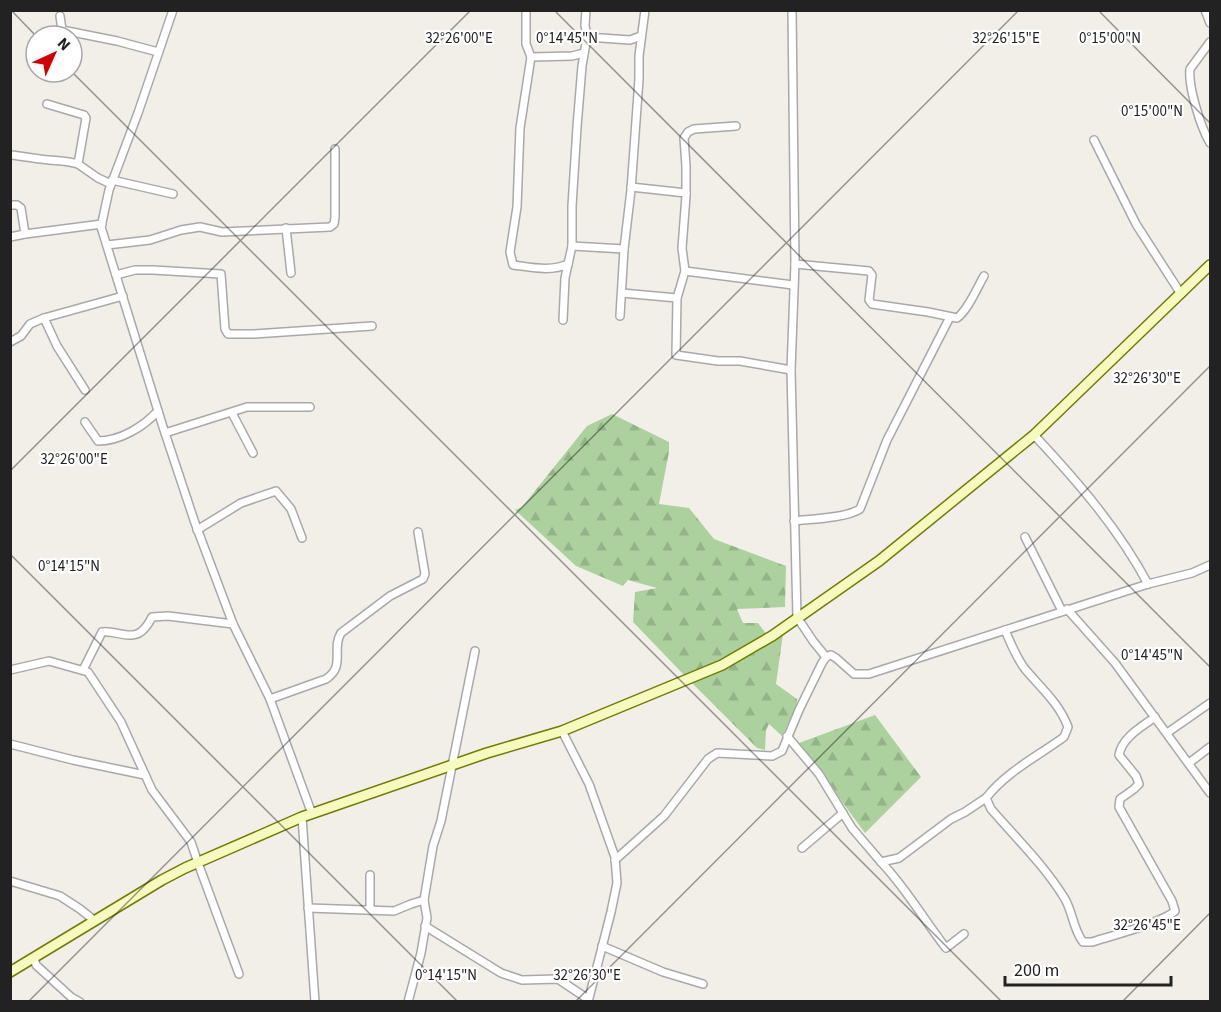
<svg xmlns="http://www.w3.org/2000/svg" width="1221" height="1012" font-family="'Source Sans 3',sans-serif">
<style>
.forest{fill:url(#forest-firs)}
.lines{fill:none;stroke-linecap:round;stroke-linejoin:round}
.street-casing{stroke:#a9a9a9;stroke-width:10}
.secondary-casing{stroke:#707d05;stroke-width:12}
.street{stroke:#fff;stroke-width:7}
.secondary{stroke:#f7fabf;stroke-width:9}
.ticks{fill:none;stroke:#222;stroke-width:1.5;stroke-opacity:0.45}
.ticks-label{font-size:15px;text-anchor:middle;fill:#222;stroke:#fff;stroke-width:4.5;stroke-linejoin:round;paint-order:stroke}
</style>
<defs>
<pattern id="forest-firs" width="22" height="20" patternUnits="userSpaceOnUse" patternTransform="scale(1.5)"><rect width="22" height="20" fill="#add19e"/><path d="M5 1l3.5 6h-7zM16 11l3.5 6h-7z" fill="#95b388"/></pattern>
</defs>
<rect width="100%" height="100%" fill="#f2efe9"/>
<g class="forest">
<path d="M612 414 669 442V452L659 504 689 508 714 539 786 566 785 607 737 609 743 623H758L767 635 686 677 633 622 635 592 657 588 628 580 623 586 576 566 515 510 522 507 587 426Z"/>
<path d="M783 634 776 684 797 699V706L782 736 769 724 766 730 765 750 757 748 692 683Z"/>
<path d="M875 715 921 777 865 833 799 743Z"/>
</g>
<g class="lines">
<g class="street-casing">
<g id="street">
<path d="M173 10 138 113 109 190 101 227 163 427 195 523 233 624 270 699 312 814"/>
<path d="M792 10 795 264 791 370 797 617 813 641 826 657"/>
<path d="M1205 10 1210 23"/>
<path d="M526 11V44L531 57 520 128 517 207 510 252 513 265C530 267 551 272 568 264"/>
<path d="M60 16 62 30 117 41 158 52"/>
<path d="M587 37 630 40 641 36"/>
<path d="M1210 42 1190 69C1188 87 1201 128 1210 143"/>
<path d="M531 57 572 56 584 53"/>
<path d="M47 104 84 115 86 118 78 164 98 178 111 184"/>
<path d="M736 126 694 129 688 132 684 138 686 166V196L682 248 685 271 677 298 676 355 718 361H740L791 370"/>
<path d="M1094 140 1136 224 1181 294"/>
<path d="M10 155C24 156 36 159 49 160 60 161 68 161 78 164"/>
<path d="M112 180 173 194"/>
<path d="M631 187 686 193"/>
<path d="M10 205H17L21 208 25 234"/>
<path d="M286 228 291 273"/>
<path d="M10 237 25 234 102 224"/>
<path d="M107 245 150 240 181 230 200 227 222 232 330 227 334 224 335 217V149"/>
<path d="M572 246 624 249"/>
<path d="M795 264 869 271 872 275 869 300 872 304 928 312 957 318C968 310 977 288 984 276"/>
<path d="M685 271 793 285"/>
<path d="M116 275 135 270H153L221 274 225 329 228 334H254L372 326"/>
<path d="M622 293 677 298"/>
<path d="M620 316 624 249 631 190 639 79V56L645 10"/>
<path d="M44 318 57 346 85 390"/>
<path d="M563 320 565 278 572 246V206L577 127 582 66 587 37 585 25 586 10"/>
<path d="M10 342 21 336 30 324 44 318 123 296"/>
<path d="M232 413 253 453"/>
<path d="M85 422 98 441C120 441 143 427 158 411"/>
<path d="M165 433 247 407H310"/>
<path d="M1034 435C1077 481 1118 528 1148 584"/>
<path d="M794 521C811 519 846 518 860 509L887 440 950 317"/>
<path d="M197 530 241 503 276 491 291 509 302 538"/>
<path d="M1025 537 1062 611"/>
<path d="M1067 609 1115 663 1210 793"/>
<path d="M1005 630C1011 644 1016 657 1025 669 1041 688 1059 703 1068 727L1064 737C1038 756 1006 772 986 798L991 809C1016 838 1045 866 1065 899 1073 913 1073 929 1083 942H1092C1111 936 1162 923 1175 911L1172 901 1119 807 1120 799 1134 789 1139 784 1136 776 1119 755C1122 737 1142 727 1155 717"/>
<path d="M10 670 49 661 88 672 121 722 152 790 191 842 198 863"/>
<path d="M83 670 102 632C116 630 133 642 144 629 147 626 150 621 152 617L168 616 233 624"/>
<path d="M270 699 326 679C346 666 331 649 341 633L390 596 423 579 425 574 418 532"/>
<path d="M562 731 589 784 615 857 617 883 611 912 588 1002"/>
<path d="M1167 733 1210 703"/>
<path d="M787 736 819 774 852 828 881 862"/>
<path d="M10 744 73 760 145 775"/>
<path d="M1189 763 1210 747"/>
<path d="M302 817 315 1002"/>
<path d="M802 848 843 813"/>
<path d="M615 860 664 816 708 759 717 753 772 756 782 751 799 710 822 663 826 657 831 655 836 658 854 674H869L1148 584 1192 573 1210 565"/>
<path d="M198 863 239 974"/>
<path d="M370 875V910"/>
<path d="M10 881 60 896 80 909 95 921"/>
<path d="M308 908 394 911 411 904 424 900"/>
<path d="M425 926 501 973 522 980 558 979 588 999"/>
<path d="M964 934 946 948C924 920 906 888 881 862L899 858 951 819 965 812 986 798"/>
<path d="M602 946 663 972 703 984"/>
<path d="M34 958 36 965 71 997 80 1002"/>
<path d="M408 1002 421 953 427 918 424 900 433 846 441 821 475 651"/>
</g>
</g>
<g class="secondary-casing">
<path id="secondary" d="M10 972 162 880 185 868 302 817 487 753 562 731 722 665 772 636 879 561 1034 435 1210 265"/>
</g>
<use href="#street" class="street"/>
<use href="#secondary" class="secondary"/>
</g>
<path class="ticks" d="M11 10 36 36M554 10 1210 667M1098 10 1210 123M72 72 1002 1002M10 471 471 10M10 554 458 1002M28 1002 1019 10M575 1002 1210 366M1122 1002 1210 913"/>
<g class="ticks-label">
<text x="1110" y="43">0°15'00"N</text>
<text x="459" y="43">32°26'00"E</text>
<text x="567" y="43">0°14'45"N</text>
<text x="1006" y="43">32°26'15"E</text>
<text x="1152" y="116">0°15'00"N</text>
<text x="1147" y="383">32°26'30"E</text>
<text x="74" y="464">32°26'00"E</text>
<text x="69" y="571">0°14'15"N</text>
<text x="1152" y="660">0°14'45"N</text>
<text x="1147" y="930">32°26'45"E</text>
<text x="446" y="980">0°14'15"N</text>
<text x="587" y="980">32°26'30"E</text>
</g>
<rect width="1221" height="1012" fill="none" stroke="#222222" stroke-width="24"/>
<g transform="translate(54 54) rotate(45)"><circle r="28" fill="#ffffff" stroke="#a7a7a7" stroke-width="1.5"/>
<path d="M0-4.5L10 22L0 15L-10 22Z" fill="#d40000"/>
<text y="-9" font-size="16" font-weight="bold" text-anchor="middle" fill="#222222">N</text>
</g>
<path d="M1005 976v9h166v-9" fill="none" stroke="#222222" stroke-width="3"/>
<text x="1014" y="976" font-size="18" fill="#222222" stroke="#ffffff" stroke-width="4.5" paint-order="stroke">200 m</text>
</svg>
